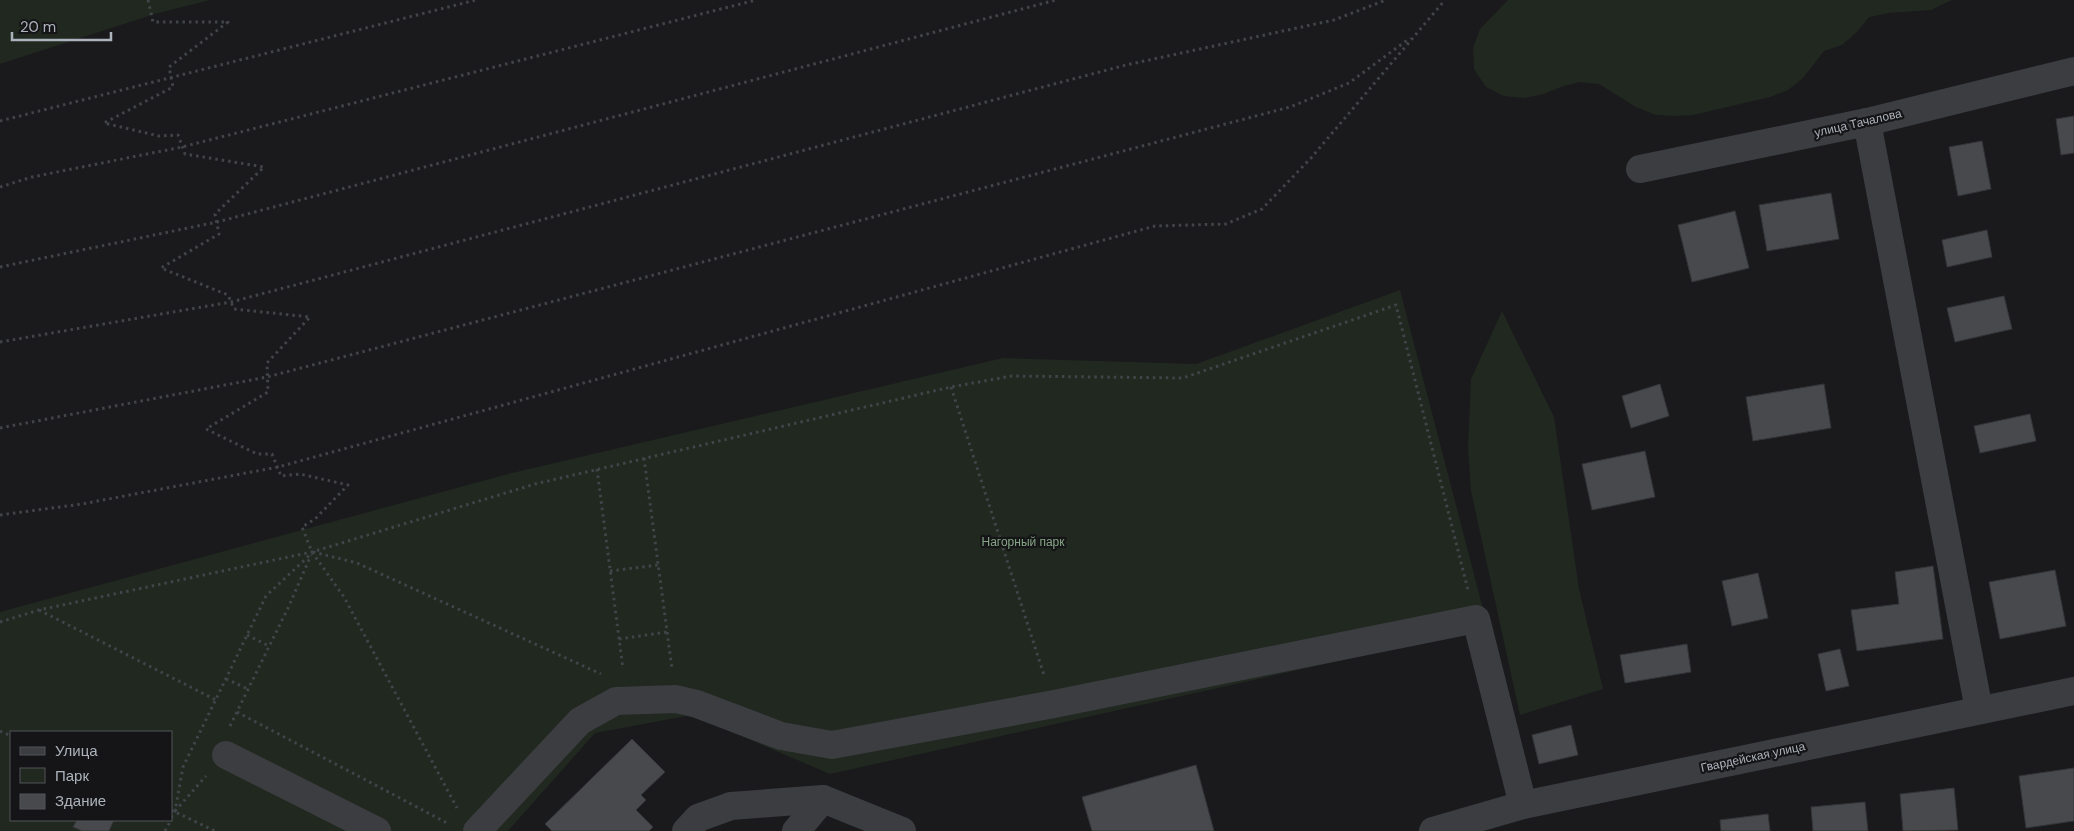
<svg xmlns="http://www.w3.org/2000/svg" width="2074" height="831" font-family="'DM Sans',sans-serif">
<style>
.green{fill:#202820;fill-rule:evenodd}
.building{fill:#47494c;stroke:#343538}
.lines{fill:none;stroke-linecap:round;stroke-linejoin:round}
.path{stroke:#414448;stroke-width:3;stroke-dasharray:2.5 4;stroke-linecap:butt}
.minor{stroke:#3b3d41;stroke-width:28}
.labels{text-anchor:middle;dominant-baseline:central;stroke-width:4.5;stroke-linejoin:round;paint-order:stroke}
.street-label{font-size:12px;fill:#adb3bc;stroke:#151517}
.park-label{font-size:12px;fill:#86a685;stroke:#151517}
</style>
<rect width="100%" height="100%" fill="#1a1a1c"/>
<g class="green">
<path d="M0 0H210L158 13 0 64Z"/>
<path d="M1508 0H1952L1931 10 1889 13 1869 17 1857 32 1842 45 1824 51 1803 78 1788 90 1770 97 1693 115 1675 116 1656 115 1636 107 1599 84 1579 82 1561 87 1544 94 1524 98 1504 96 1486 87 1474 69 1473 48 1480 29Z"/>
<path d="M1400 290 1488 628 830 774 692 715 595 733 508 831H0V612L512 473 1003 358 1196 364ZM11 732H171V820H11Z"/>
<path d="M1502 311 1554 417 1579 589 1603 689 1520 715 1471 491 1468 448 1471 379Z"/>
</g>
<g class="building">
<path d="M2074 116V153L2061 155 2056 119Z"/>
<path d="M1982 141 1991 189 1958 196 1949 147Z"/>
<path d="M1831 193 1839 239 1767 251 1759 205Z"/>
<path d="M1735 211 1749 268 1692 282 1678 225Z"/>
<path d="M1987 230 1992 257 1947 267 1942 240Z"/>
<path d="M2004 296 2012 329 1955 342 1947 308Z"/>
<path d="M1660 384 1669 416 1631 428 1622 396Z"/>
<path d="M1824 384 1831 428 1753 441 1746 397Z"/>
<path d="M2030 414 2036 441 1980 453 1974 426Z"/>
<path d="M1645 451 1655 497 1592 510 1582 464Z"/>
<path d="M1933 566 1943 639 1857 651 1851 610 1899 604 1895 572Z"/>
<path d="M2055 570 2066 626 2000 639 1989 582Z"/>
<path d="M1758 573 1768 618 1732 626 1722 581Z"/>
<path d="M1687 644 1691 672 1625 683 1620 655Z"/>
<path d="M1840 649 1849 686 1826 691 1818 654Z"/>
<path d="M1571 725 1578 755 1539 764 1532 735Z"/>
<path d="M632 739 665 772 641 795 646 800 636 810 653 827 649 831H552L545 824Z"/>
<path d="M1196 765 1214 831H1092L1082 797Z"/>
<path d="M2074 768V821L2026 828 2019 776Z"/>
<path d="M1954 788 1958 830 1903 831 1900 794Z"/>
<path d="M1865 802 1868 831H1813L1811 807Z"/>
<path d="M1768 814 1770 831H1721L1720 820Z"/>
<path d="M77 820H114L109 831H82L73 827Z"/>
</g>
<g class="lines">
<g class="path">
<path d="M148 0 153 22H228L169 67 173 87 104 123 159 136 178 135 185 154 264 167 215 214 219 234 161 268 228 295 234 309 310 317 267 363 268 392 206 429 257 454H272L281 476 300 474 348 485 315 519 302 527 312 552 344 597 457 808"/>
<path d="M0 121 476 0"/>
<path d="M0 187 32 177 182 147 756 0"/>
<path d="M0 267 217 222 1056 0"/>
<path d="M0 342 231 302 1126 65 1334 20 1386 0"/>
<path d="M951 387 1044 675"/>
<path d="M0 428 267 377 1290 107 1349 83 1410 38"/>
<path d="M644 458 672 669"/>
<path d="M597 469 623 669"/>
<path d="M0 515 82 504 278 467 1155 226 1226 224 1262 209 1311 158 1445 0"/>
<path d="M313 552 357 563 601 674"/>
<path d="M610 571 658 565"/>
<path d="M39 610 216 700"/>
<path d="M0 622 39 610 312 552 535 484 951 387 1012 376 1183 378 1396 305 1468 590"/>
<path d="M247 635 269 646"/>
<path d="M619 639 667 632"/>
<path d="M226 679 248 689"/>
<path d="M237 712 449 824"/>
<path d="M230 726 289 606 311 555"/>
<path d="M0 731 11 736"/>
<path d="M171 810 215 831"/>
<path d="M175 811 206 776"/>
<path d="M171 818 175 811 183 767 266 596 312 553"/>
<path d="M165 831 171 820"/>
</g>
<g class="minor">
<path d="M1867 122 1979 710"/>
<path d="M1640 169 1867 122 2074 71"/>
<path d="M226 755 377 831"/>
<path d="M477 831 580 721 616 701 676 699 697 704 781 736 832 745 1054 704 1476 619 1523 805"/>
<path d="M686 831 698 818 731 806 823 799"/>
<path d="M796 831 823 799 902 831"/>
<path d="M1433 831 1523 805 2074 691"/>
</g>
</g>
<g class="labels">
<g class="street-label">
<text transform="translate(1858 123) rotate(-13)">улица Тачалова</text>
<text transform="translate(1753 757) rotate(-12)">Гвардейская улица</text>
</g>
<g class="park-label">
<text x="1023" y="542">Нагорный парк</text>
</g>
</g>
<rect x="10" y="731" width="162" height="90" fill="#151517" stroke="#525459"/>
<rect x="20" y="747" width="25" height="8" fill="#3b3d41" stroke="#525459"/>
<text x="55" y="756" font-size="15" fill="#adb3bc">Улица</text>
<rect x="20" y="768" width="25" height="15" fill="#202820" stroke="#525459"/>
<text x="55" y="781" font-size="15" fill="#adb3bc">Парк</text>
<rect x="20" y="794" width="25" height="15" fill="#47494c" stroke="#525459"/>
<text x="55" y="806" font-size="15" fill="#adb3bc">Здание</text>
<path d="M12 32v8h99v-8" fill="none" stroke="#adb3bc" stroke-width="2.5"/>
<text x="20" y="32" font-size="15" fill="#adb3bc" stroke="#151517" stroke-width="4" paint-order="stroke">20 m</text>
</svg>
